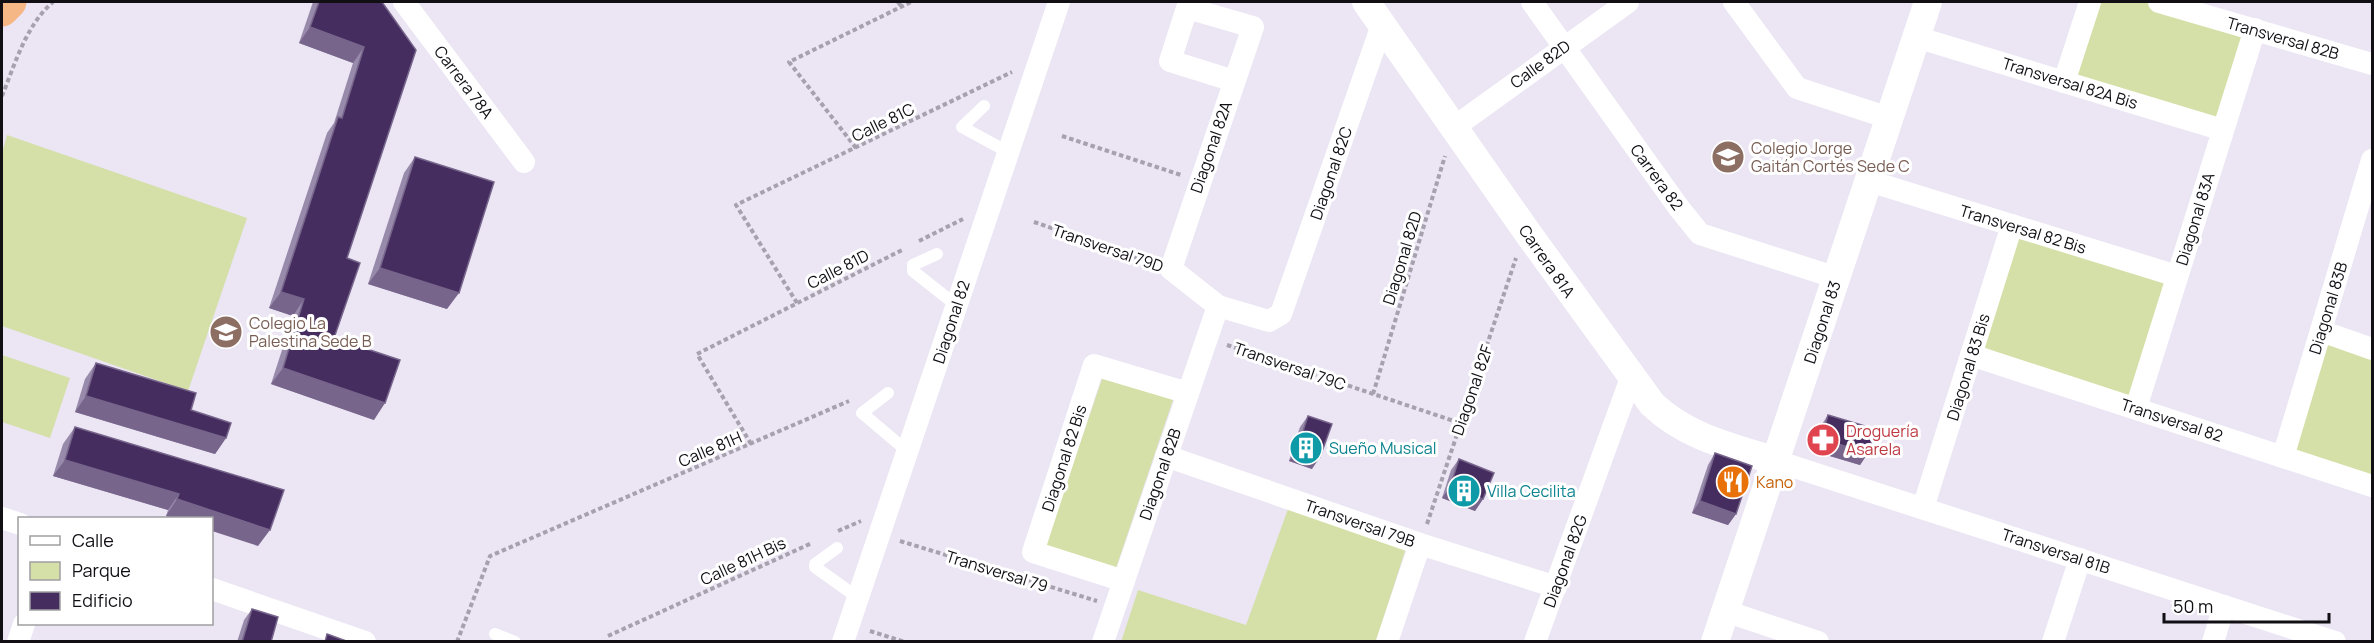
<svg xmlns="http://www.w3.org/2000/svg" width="2374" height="643" font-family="Manrope,sans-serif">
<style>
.green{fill:#d5e0a8}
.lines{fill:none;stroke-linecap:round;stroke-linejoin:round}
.path{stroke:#a6a1ad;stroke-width:4;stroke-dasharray:4.5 3;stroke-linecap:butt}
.service{stroke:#fff;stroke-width:12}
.minor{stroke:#fff;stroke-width:22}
.tertiary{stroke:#fff;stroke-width:28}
.trunk{stroke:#f6b786;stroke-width:33}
.wall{fill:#988aaa}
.shaded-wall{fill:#77658c}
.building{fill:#452e5f;stroke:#77658c;stroke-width:1.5}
.labels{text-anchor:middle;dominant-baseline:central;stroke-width:6;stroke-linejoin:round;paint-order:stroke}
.street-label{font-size:16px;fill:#110f14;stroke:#fff}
.education-label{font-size:16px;fill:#785e54;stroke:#fff;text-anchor:start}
.health-label{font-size:16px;fill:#be3a42;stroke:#fff;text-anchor:start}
.culture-label{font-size:16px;fill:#0d838f;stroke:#fff;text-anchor:start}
.food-label{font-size:16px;fill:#c56008;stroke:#fff;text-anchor:start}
</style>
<rect width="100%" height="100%" fill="#ebe5f4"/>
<g class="green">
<path d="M2090 2H2159L2255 29 2223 130 2064 82Z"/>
<path d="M7 135 247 218 188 391 2 326V153Z"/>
<path d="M2012 225 2177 276 2136 408 1971 355Z"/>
<path d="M2321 331 2372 349V486L2283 457Z"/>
<path d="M2 355 70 378 50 438 2 422Z"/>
<path d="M1103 376 1174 397 1115 571 1045 546Z"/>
<path d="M1288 509 1406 548 1376 641 1121 642 1138 590 1246 625Z"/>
</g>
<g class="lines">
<g class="path">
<path d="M898 2 901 6"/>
<path d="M2 96C15 64 26 25 53 2"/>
<path d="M1062 136 1181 175"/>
<path d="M856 148 789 62 911 2"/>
<path d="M1034 222 1152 263"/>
<path d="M919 241 963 219"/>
<path d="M797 303 736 205 1012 72"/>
<path d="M1227 345 1460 423"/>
<path d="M1373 394 1445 156"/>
<path d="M751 444 697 354 904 249"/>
<path d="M1427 524 1516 258"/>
<path d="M838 531 861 521"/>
<path d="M900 541 1097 601"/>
<path d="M870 631 905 642"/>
<path d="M608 636 812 543"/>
<path d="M457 642 490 556 849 401"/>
</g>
<g class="service">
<path d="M984 106 962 127 1008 152"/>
<path d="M937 254 913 265V271L956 305"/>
<path d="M888 393 862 413 907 451"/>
<path d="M837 548 815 564V567L857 597"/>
<path d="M495 634 515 642"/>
</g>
<g class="minor">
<path d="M404 2 524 162"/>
<path d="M1532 2 1679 208 1700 234 1837 278"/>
<path d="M1734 2 1797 88 1889 118"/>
<path d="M2159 2 2372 64"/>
<path d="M1916 37 2223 130"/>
<path d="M1234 81 1170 61 1187 8 1253 27 1171 269 1218 306 1269 321 1281 314 1382 25"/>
<path d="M2064 82 2090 2"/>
<path d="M1453 128 1628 2"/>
<path d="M1869 181 2177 276"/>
<path d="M2321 331 2372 349"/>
<path d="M1971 355 2372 486"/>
<path d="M2136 408 2255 29"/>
<path d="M1166 456 1420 544 1556 587"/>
<path d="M2283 457 2372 160"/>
<path d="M1776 461 2335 642"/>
<path d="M1923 508 2012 225"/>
<path d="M2 518 20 524"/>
<path d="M1124 581 1033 552 1094 365 1188 393"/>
<path d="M212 589 365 642"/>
<path d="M1725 611 1818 642"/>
<path d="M18 642 24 624"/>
<path d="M843 642 1059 2"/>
<path d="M1103 642 1218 306"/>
<path d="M1387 642 1420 544"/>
<path d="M1535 642 1631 378"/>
<path d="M2053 642 2080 559"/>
<path d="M2213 642 2224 606"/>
</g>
<g class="tertiary">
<path d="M1366 2 1527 232 1652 404C1686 437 1732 447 1776 461"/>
<path d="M1715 642 1928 2"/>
</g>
<path class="trunk" d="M2 10 10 2"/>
</g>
<g class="wall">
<path d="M313 2H382L347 258 334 338 374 420 271 384 293 316 269 308 327 133 334 123 353 63 299 43Z"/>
<path d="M415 157 447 309 368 284 404 173Z"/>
<path d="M96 363 191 410 226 438 215 454 75 412 85 379Z"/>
<path d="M1828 415 1868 453 1860 465 1813 451 1820 427Z"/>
<path d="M1308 416 1312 469 1289 461 1300 427Z"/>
<path d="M75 427 258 546 212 519H174L166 516 168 510 53 476 63 444Z"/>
<path d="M1715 453 1736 514 1728 525 1692 513 1708 465Z"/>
<path d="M1459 459 1483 499 1475 511 1442 498 1451 470Z"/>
<path d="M252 609 271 642H237L244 620Z"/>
</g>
<g class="shaded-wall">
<path d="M310 27 364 47 353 63 299 43Z"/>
<path d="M380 268 459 293 447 309 368 284Z"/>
<path d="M281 292 304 299 293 316 269 308Z"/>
<path d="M283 368 385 403 374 420 271 384Z"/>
<path d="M86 396 226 438 215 454 75 412Z"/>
<path d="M1821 439 1868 453 1860 465 1813 451Z"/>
<path d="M1297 449 1320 457 1312 469 1289 461Z"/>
<path d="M65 460 179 494 168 510 53 476Z"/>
<path d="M1450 487 1483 499 1475 511 1442 498Z"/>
<path d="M177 499 270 530 258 546 212 531V519H174L166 516Z"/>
<path d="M1700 501 1736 514 1728 525 1692 513Z"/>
</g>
<g class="building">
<path d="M319 2H382L416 50 347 258 360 263 334 338 400 360 385 403 283 368 304 299 281 292 338 117 342 118 364 47 310 27Z"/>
<path d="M415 157 494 182 459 293 380 268Z"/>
<path d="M96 363 196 393 191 410 231 423 226 438 86 396Z"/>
<path d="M1828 415 1875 429 1868 453 1821 439Z"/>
<path d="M1308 416 1332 424 1320 457 1297 449Z"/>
<path d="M75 427 284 490 270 530 177 499 179 494 65 460Z"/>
<path d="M1715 453 1752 466 1736 514 1700 501Z"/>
<path d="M1459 459 1494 473 1483 499 1450 487Z"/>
<path d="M252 609 278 617 271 642H242Z"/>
<path d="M327 634 349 642H325Z"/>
</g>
<defs>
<g id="school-disc" transform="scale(1.725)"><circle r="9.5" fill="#8d6e63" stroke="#fff"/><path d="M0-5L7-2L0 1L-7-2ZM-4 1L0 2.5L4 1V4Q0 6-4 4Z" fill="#fff"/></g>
<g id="pharmacy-disc" transform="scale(1.725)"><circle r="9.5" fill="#e0444e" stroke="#fff"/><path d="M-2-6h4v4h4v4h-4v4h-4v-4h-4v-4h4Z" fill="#fff"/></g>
<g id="building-disc" transform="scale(1.725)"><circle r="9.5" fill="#0f9aa8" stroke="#fff"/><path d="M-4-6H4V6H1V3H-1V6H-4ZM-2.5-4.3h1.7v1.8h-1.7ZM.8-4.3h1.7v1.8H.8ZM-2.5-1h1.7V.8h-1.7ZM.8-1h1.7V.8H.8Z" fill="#fff"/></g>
<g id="restaurant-disc" transform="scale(1.725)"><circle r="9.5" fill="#e8710a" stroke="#fff"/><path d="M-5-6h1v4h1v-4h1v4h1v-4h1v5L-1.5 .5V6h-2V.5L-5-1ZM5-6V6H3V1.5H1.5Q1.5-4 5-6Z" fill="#fff"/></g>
</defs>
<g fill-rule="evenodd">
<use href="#school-disc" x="1728" y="157"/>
<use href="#school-disc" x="226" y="332"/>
<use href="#pharmacy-disc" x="1823" y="440"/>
<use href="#building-disc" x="1306" y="448"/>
<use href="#restaurant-disc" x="1733" y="482"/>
<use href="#building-disc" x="1464" y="491"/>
</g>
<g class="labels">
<g class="street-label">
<text transform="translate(2283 38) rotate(16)">Transversal 82B</text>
<text transform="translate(1540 64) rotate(-36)">Calle 82D</text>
<text transform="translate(464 82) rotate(53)">Carrera 78A</text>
<text transform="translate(2070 83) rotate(17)">Transversal 82A Bis</text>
<text transform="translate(883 122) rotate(-26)">Calle 81C</text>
<text transform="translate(1211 147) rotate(-71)">Diagonal 82A</text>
<text transform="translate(1331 173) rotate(-71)">Diagonal 82C</text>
<text transform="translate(1657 177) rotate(54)">Carrera 82</text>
<text transform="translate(2195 219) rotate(-73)">Diagonal 83A</text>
<text transform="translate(2023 229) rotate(17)">Transversal 82 Bis</text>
<text transform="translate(1108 248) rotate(19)">Transversal 79D</text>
<text transform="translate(1402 258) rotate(-73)">Diagonal 82D</text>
<text transform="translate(1547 261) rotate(55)">Carrera 81A</text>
<text transform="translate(838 269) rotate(-27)">Calle 81D</text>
<text transform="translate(2328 308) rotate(-73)">Diagonal 83B</text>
<text transform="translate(951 322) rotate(-72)">Diagonal 82</text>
<text transform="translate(1822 322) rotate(-72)">Diagonal 83</text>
<text transform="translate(1290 366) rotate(19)">Transversal 79C</text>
<text transform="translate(1968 367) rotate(-73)">Diagonal 83 Bis</text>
<text transform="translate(1472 390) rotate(-71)">Diagonal 82F</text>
<text transform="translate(2172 420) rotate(18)">Transversal 82</text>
<text transform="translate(710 449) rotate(-23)">Calle 81H</text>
<text transform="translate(1064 458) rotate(-72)">Diagonal 82 Bis</text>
<text transform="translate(1160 474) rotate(-71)">Diagonal 82B</text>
<text transform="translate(1360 523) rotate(19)">Transversal 79B</text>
<text transform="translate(2056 551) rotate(18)">Transversal 81B</text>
<text transform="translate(743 561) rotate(-25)">Calle 81H Bis</text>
<text transform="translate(1565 561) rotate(-70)">Diagonal 82G</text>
<text transform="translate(997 571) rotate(17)">Transversal 79</text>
</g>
<g class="education-label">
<text x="1751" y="148">Colegio Jorge<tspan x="1751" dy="18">Gaitán Cortés Sede C</tspan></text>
<text x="249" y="323">Colegio La<tspan x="249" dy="18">Palestina Sede B</tspan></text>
</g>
<g class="health-label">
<text x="1846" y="431">Droguería<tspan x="1846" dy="18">Asarela</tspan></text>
</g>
<g class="culture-label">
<text x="1329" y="448">Sueño Musical</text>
<text x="1487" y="491">Villa Cecilita</text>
</g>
<g class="food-label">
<text x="1756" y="482">Kano</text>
</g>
</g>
<rect width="2374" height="643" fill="none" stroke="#110f14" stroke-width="6"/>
<rect x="18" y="517" width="195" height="108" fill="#ffffff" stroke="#a09fa1" stroke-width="1.5"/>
<rect x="30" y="536" width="30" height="9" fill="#ffffff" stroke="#a09fa1" stroke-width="1.5"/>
<text x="72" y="547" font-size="18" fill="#110f14">Calle</text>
<rect x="30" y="562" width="30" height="18" fill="#d5e0a8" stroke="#a09fa1" stroke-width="1.5"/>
<text x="72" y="577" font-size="18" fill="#110f14">Parque</text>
<rect x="30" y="592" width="30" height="18" fill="#452e5f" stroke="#a09fa1" stroke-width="1.5"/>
<text x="72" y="607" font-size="18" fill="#110f14">Edificio</text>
<path d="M2164 613v9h165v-9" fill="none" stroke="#110f14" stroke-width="3"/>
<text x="2173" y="613" font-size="18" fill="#110f14" stroke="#ffffff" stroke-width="4.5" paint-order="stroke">50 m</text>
</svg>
